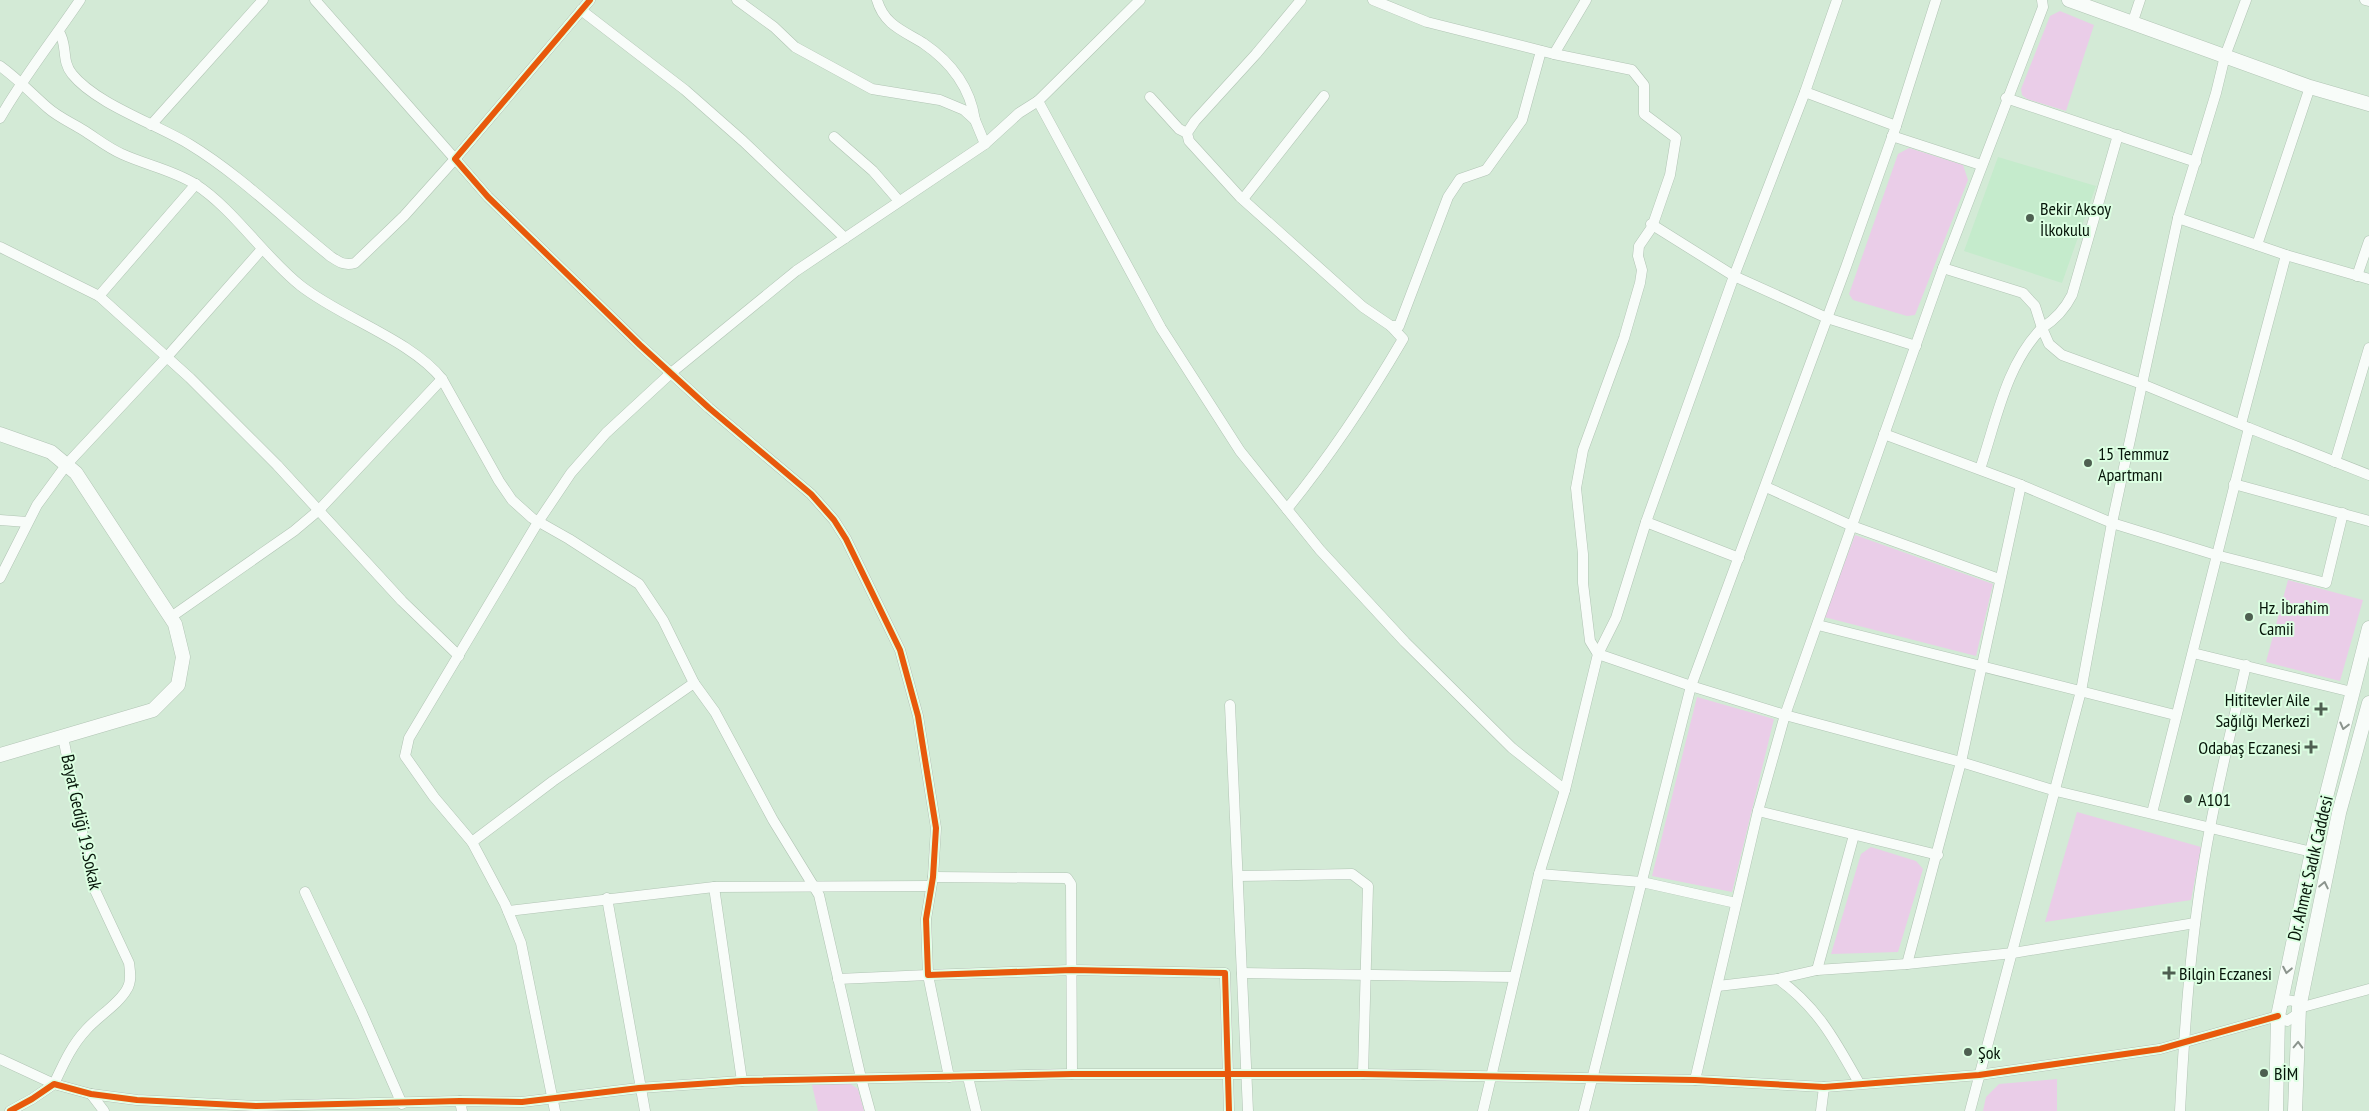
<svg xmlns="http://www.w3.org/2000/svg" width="2369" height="1111" font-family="'PT Sans Narrow',sans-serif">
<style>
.built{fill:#c5ebcc}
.green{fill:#eacde8}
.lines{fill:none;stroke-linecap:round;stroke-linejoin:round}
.street-casing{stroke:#b1c4b4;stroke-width:11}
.secondary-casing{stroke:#b1c4b4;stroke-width:15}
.street{stroke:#f8fcf9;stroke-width:10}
.secondary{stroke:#f8fcf9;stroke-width:14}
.cycleway-casing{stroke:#dcffe2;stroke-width:9}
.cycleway{stroke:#e8590c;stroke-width:6}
.oneway{stroke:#8b948d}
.poi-dot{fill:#4e6051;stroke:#dcffe2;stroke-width:2}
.labels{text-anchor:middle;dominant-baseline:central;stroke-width:4;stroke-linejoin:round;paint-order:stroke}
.poi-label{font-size:18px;fill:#061509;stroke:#dcffe2;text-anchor:start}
.street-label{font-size:18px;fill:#061509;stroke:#dcffe2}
</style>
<rect width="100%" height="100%" fill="#d3ead6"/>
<path class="built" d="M1998 157 2096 186 2062 283 1964 251Z"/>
<g class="green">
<path d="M2060 11 2094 25 2066 111 2027 99 2022 95 2021 89 2050 16Z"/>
<path d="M1909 148 1963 165 1968 180 1915 315 1907 316 1853 300 1849 294 1898 154Z"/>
<path d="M1855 535 1993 584 1976 656 1824 617Z"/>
<path d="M2288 580 2363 600 2340 681 2266 662Z"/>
<path d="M1697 697 1774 719 1732 892 1652 876Z"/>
<path d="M2077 812 2201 847 2191 900 2045 922Z"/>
<path d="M1871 847 1916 861 1923 869 1898 952 1831 954 1861 854Z"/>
<path d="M2057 1079V1111H1983L1986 1097 1999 1084Z"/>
<path d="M849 1083 858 1089 864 1111H818L812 1085Z"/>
</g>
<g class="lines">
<g class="street-casing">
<g id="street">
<path d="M590 0 455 159 488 197 640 345 709 408 811 494 834 520 846 539 900 650 918 716 936 828 933 877 926 919 928 975 1072 970 1225 973 1229 1111"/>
<path d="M737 0 774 27 795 47 872 89 940 100 964 110 975 120 985 144 1019 113 1038 101"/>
<path d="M877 0C884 25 904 31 923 43 951 62 970 87 975 120"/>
<path d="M1140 0 1038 101 1161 328 1240 451 1320 550 1405 642 1512 748 1565 790"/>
<path d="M1301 0 1256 54 1195 121 1187 133 1189 141 1240 197 1363 307 1391 326H1399L1448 197 1460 179 1486 170 1522 120 1541 51"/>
<path d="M1373 0 1427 22 1554 54 1632 70 1644 85V114L1676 138 1670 175 1652 227 1639 246 1638 256 1642 270 1640 283 1624 338 1583 450 1576 488 1583 554V583L1590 641 1598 654 1691 686 1785 715 1961 762 2056 791 2312 852"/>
<path d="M1837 0 1805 92 1734 276 1827 318 1916 346"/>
<path d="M2365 0 2369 1"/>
<path d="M581 10 685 90 743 141 845 238"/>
<path d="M2132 24 2140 0"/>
<path d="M59 32C68 45 61 61 72 74 96 104 156 124 189 144 240 175 283 218 330 256 339 262 344 266 355 263L404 216 455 159 315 0"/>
<path d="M1554 54 1586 0"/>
<path d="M0 66C18 79 32 94 48 108 58 117 72 123 83 130 96 138 108 148 122 154 146 165 173 170 195 184 234 209 264 257 301 286 342 318 411 340 442 379L499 481 512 500 532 518 569 539 639 584 663 620 694 683"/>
<path d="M1805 92 1896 126"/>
<path d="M1150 97 1179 129 1187 133"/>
<path d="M2006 98 2196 162"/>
<path d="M0 118C24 76 53 40 80 0"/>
<path d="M151 125 263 0"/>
<path d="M1892 136 1981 165"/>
<path d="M834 137 873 171 899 201"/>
<path d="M196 184 99 296 190 378 277 465 402 601 459 656"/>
<path d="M1243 199 1324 96"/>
<path d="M2178 218 2286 255 2369 279"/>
<path d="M2257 245 2310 87"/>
<path d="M0 247 99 296"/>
<path d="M1943 268 2023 293 2035 306 2042 328C2056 319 2065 309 2072 295L2118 135"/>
<path d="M2357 276 2369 241"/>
<path d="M2241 424 2286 255"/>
<path d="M1884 434 2021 485 2112 523 2216 555 2326 583 2343 513"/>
<path d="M2335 462 2369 348"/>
<path d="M1980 469C1996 422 2006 364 2042 328L2049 344 2062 355 2142 384 2249 428"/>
<path d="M2234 484 2369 521"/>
<path d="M1766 487 1852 526 1999 579"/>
<path d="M1287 509C1331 455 1368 399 1403 339L1391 326"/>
<path d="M0 520 27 522"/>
<path d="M1646 522 1739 558"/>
<path d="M0 578 37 505 67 464 166 358 262 249"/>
<path d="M171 617 294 531 319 510 442 379"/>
<path d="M1818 625 2175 715"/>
<path d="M2193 653 2352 692"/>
<path d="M1230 705 1248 1111"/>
<path d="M1758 811 1938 855"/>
<path d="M2152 813 2249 428 2369 475"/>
<path d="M472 842 553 781 694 683 715 712 773 820 819 895 861 1078 870 1111"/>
<path d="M1539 874 1642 882 1736 903"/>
<path d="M1238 876 1352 874 1368 886 1363 1074"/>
<path d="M933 877 1067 878 1071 884 1072 1074"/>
<path d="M714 887 742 1081"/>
<path d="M305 892 362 1013 402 1104"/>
<path d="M607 898 645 1111"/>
<path d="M508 911 714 887 931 886"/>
<path d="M1907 964 1961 762 2021 485"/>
<path d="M1817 970 1854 835"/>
<path d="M1242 973 1514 977"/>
<path d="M838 979 928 975 949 1077"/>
<path d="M1778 979C1817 1006 1836 1042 1859 1083"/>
<path d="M1718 986 1778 979 1817 970 1907 964 2013 953 2195 923"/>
<path d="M2280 1006 2283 1002C2291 999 2296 1000 2299 1008L2369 989"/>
<path d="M0 1059 54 1084C63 1065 71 1046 86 1030 97 1017 119 1004 127 989 132 981 130 971 129 963L93 886 63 737"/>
<path d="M968 1077 976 1111"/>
<path d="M1695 1080 1758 811 1785 715 1943 268 2043 7 2042 0"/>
<path d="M91 1094 104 1111"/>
<path d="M460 1101 462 1111"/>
<path d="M10 1111 32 1099 54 1084 91 1094 137 1100 256 1106 460 1101 522 1102 639 1088 742 1081 1072 1074H1363L1695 1080 1824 1087 1979 1075 2160 1049 2278 1016 2287 1021 2299 1013"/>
<path d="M555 1111 521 943 505 904 472 842 434 797 405 756 409 738 538 522 571 473 606 433 671 373 796 271 985 144"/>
<path d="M1483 1111 1539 874 1565 790 1598 654 1616 618 1646 522 1734 276 1651 224"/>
<path d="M1584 1111 1691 686 1846 267 1896 126 1936 0"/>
<path d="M1821 1111 1824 1087"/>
<path d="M1970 1111 2081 691 2112 523 2178 218 2216 93 2225 56 2246 0"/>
<path d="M2180 1111C2185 1017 2192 921 2210 828 2220 774 2234 719 2246 665"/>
</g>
</g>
<g class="secondary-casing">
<g id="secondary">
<path d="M2069 0 2310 87 2369 104"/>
<path d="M0 434 51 452 76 473 175 624 183 657 178 685 153 710 0 755"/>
<path d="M2276 1111 2278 1016 2312 852 2369 628"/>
<path d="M2295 1111 2299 1008 2339 813 2369 703"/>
</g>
</g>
<use href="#street" class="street"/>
<use href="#secondary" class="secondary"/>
<g class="cycleway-casing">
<g id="cycleway">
<path d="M590 0 455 159 488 197 640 345 709 408 811 494 834 520 846 539 900 650 918 716 936 828 933 877 926 919 928 975 1072 970 1225 973 1229 1111"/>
<path d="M10 1111 32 1099 54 1084 91 1094 137 1100 256 1106 460 1101 522 1102 639 1088 742 1081 1072 1074H1363L1695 1080 1824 1087 1979 1075 2160 1049 2278 1016"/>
</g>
</g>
<use href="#cycleway" class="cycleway"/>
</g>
<defs><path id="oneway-chevron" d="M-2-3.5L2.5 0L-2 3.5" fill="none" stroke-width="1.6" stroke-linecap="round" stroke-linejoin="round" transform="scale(1.25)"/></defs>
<g class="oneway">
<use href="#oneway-chevron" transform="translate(2344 726) rotate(104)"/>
<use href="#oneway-chevron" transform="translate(2324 885) rotate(-78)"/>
<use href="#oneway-chevron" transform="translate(2287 970) rotate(101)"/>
<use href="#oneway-chevron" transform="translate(2298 1045) rotate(-88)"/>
</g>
<g class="poi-dot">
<circle cx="2030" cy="218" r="5"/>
<circle cx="2088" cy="463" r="5"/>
<circle cx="2249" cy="617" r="5"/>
<path d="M2318.5 701.5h5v5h5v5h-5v5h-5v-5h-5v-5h5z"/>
<path d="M2308.5 739.5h5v5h5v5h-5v5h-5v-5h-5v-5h5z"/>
<circle cx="2188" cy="799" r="5"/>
<path d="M2166.5 965.5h5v5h5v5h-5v5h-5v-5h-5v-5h5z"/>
<circle cx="1968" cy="1052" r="5"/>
<circle cx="2264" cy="1073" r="5"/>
</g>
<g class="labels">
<g class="poi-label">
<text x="2040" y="208">Bekir Aksoy<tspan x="2040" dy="21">İlkokulu</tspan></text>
<text x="2098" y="453">15 Temmuz<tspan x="2098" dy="21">Apartmanı</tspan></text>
<text x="2259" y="607">Hz. İbrahim<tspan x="2259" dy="21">Camii</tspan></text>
<text x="2310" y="699" text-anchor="end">Hititevler Aile<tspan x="2310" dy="21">Sağılğı Merkezi</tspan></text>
<text x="2301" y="747" text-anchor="end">Odabaş Eczanesi</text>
<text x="2198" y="799">A101</text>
<text x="2179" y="973">Bilgin Eczanesi</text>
<text x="1978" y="1052">Şok</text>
<text x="2274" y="1073">BİM</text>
</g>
<g class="street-label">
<text transform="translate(82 822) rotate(78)">Bayat Gediği 19.Sokak</text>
<text transform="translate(2310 868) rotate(-77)">Dr. Ahmet Sadık Caddesi</text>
</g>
</g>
</svg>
